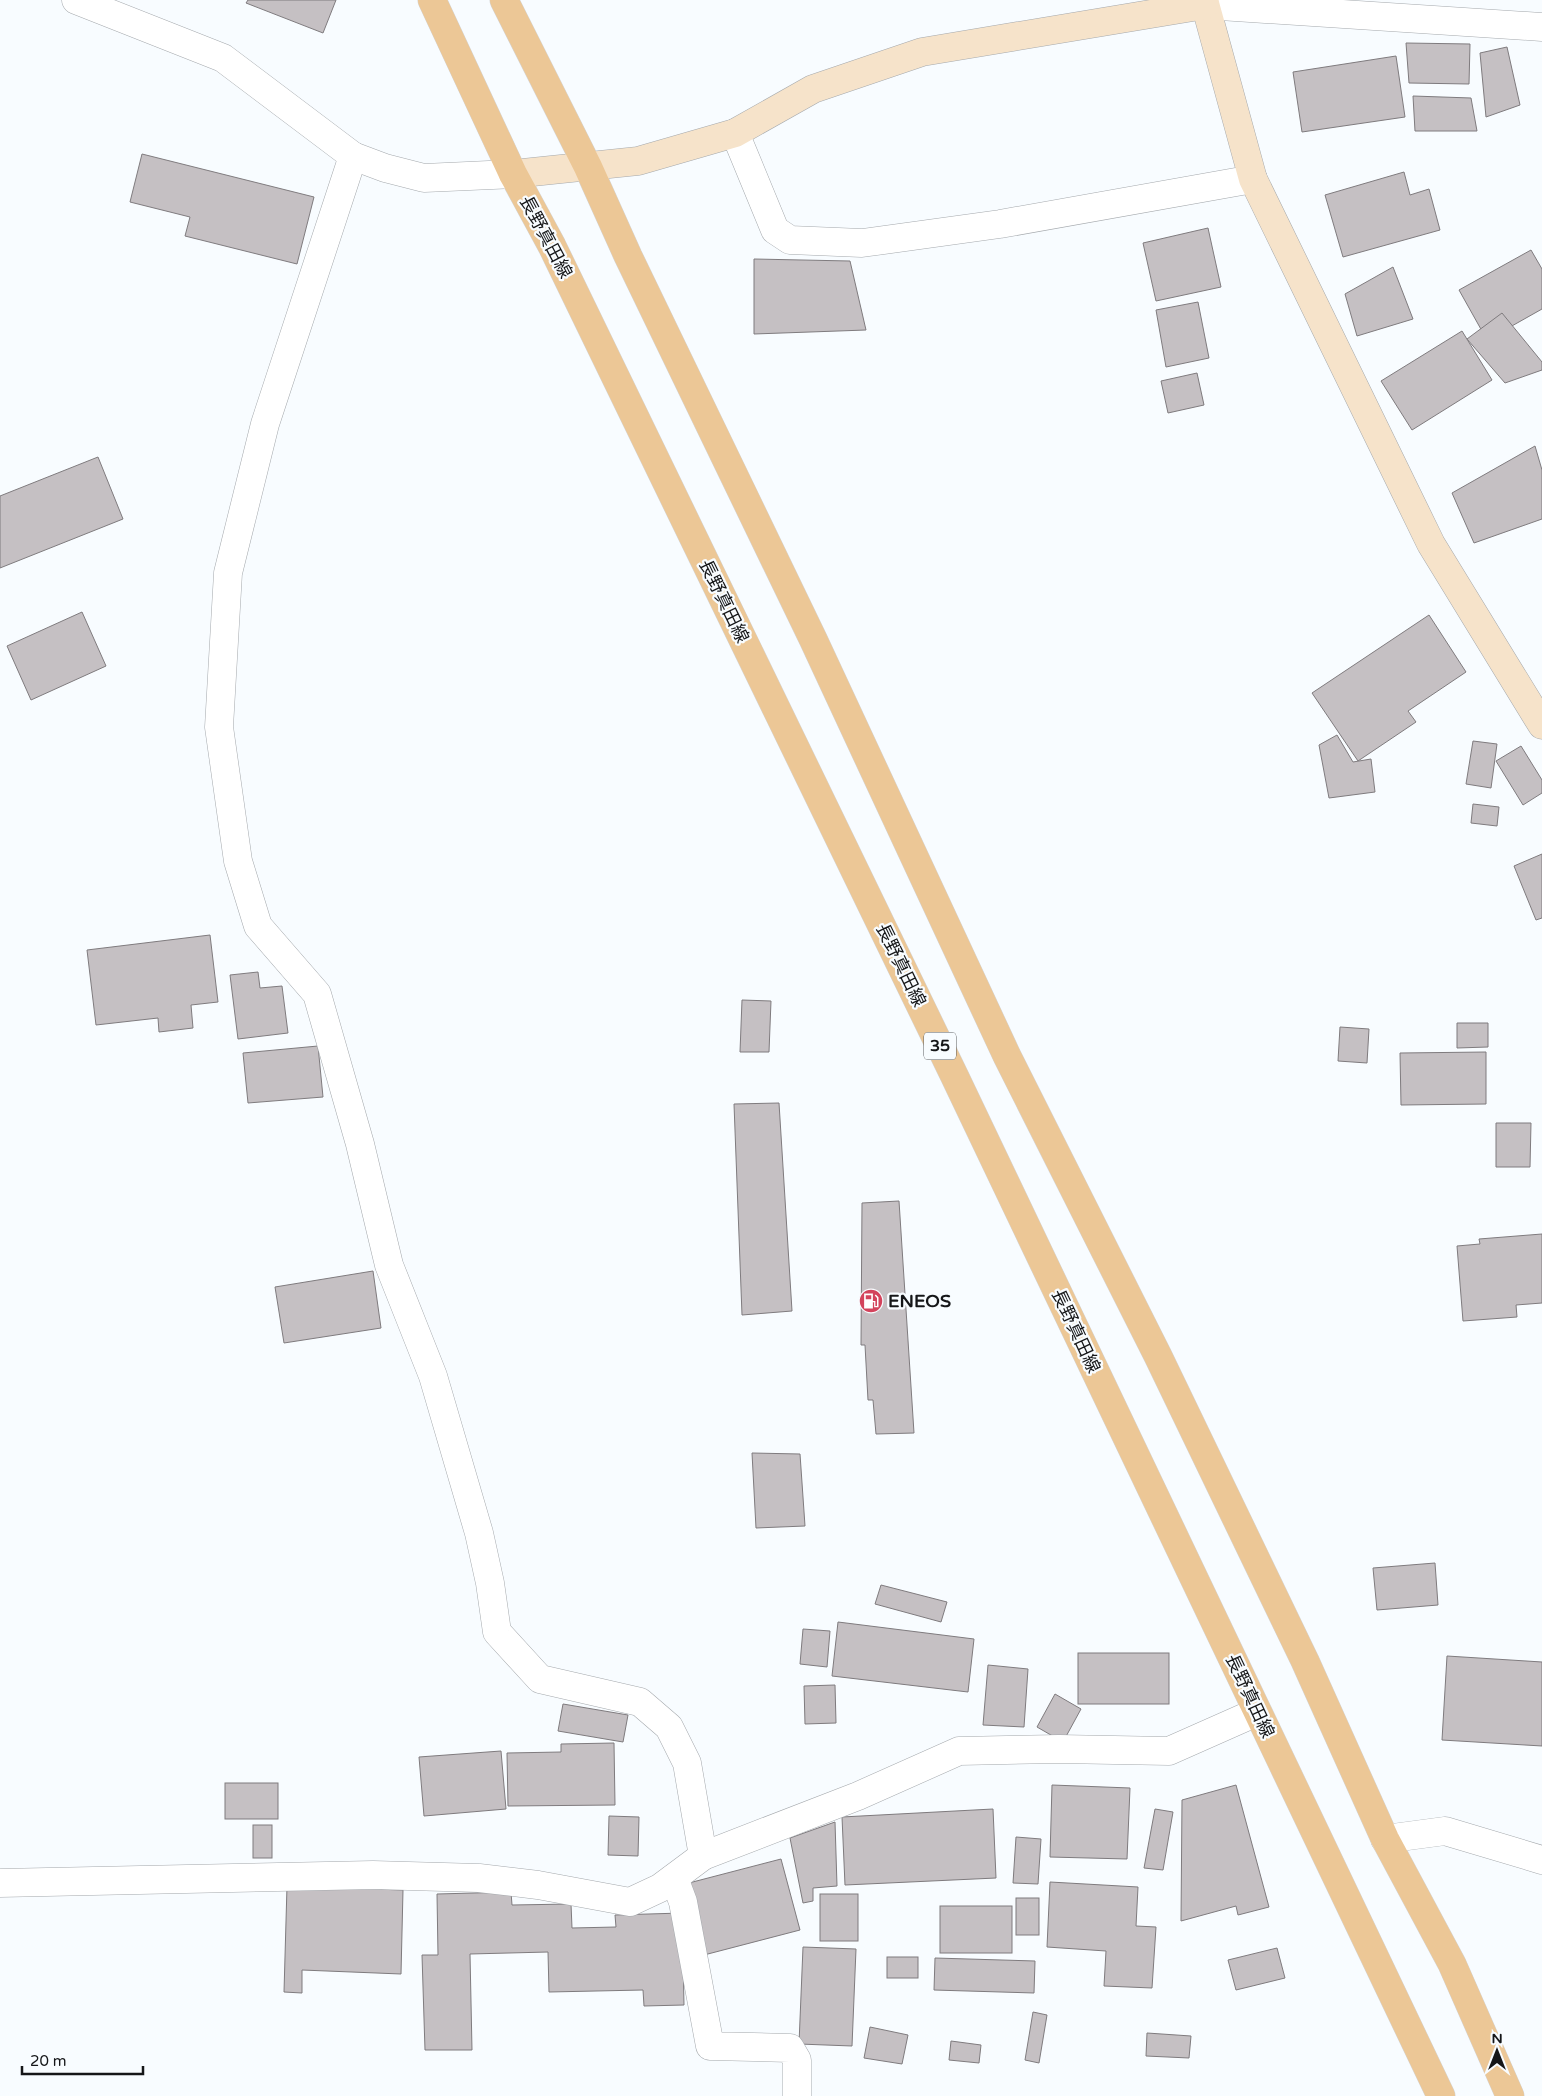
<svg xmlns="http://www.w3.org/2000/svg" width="1542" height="2096" font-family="'Varela Round','Noto Sans JP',sans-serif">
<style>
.building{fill:#c5c0c3;stroke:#7f7b7e}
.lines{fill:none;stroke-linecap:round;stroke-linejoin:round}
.street-casing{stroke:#a5a9ad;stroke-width:29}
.secondary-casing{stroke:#a5a9ad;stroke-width:29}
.primary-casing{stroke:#d5d5d5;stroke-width:29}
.street{stroke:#fff;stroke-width:28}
.secondary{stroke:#f6e3ca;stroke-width:28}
.primary{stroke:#ecc796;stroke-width:28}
.labels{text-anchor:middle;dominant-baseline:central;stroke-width:4.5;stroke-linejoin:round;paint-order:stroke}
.shield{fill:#f8fcff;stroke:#595b5d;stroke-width:1}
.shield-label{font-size:16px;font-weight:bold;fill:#151618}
.street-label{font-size:18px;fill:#151618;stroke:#f8fcff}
.poi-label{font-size:18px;font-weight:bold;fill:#151618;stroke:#f8fcff;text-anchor:start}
</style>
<rect width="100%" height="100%" fill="#f8fcff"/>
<g class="building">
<path d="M248 0H336L323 33 246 3Z"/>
<path d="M1406 43 1470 44 1469 84 1409 83Z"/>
<path d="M1507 47 1520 105 1486 117 1480 53Z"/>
<path d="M1396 56 1405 117 1302 132 1293 72Z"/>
<path d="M1413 96 1471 98 1477 131H1415Z"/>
<path d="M142 154 314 197 297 264 185 236 190 217 130 202Z"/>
<path d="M1404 172 1410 195 1429 189 1440 230 1343 257 1325 195Z"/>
<path d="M1208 228 1221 287 1156 301 1143 243Z"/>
<path d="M1531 250 1542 269V309L1487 340 1459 290Z"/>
<path d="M754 259 850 261 866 330 754 334Z"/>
<path d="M1393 267 1413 319 1357 336 1345 294Z"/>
<path d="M1198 302 1209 358 1166 367 1156 310Z"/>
<path d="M1502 313 1542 362V370L1505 383 1467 339Z"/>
<path d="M1462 331 1492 380 1412 430 1381 381Z"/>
<path d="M1197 373 1204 405 1168 413 1161 381Z"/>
<path d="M1535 446 1542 470V519L1474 543 1452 493Z"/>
<path d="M98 457 123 519 0 568V496Z"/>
<path d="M82 612 106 666 31 700 7 646Z"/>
<path d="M1429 615 1466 672 1408 711 1416 722 1358 761 1312 693Z"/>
<path d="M1337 735 1353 762 1371 759 1375 792 1329 798 1319 745Z"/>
<path d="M1473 741 1497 744 1491 788 1466 784Z"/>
<path d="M1521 746 1542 780V793L1523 805 1496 761Z"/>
<path d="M1473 804 1499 807 1497 826 1471 823Z"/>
<path d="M1542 854V918L1536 920 1514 866Z"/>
<path d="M210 935 218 1002 191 1005 193 1028 159 1032 158 1018 96 1025 87 950Z"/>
<path d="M258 972 260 988 282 986 288 1033 238 1039 230 975Z"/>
<path d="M742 1000 771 1001 769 1052H740Z"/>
<path d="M1457 1023H1488V1047L1457 1048Z"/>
<path d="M1340 1027 1369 1029 1367 1063 1338 1061Z"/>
<path d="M318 1046 323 1097 248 1103 243 1053Z"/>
<path d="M1486 1052V1104L1401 1105 1400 1053Z"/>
<path d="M779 1103 792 1311 742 1315 734 1104Z"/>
<path d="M1496 1123H1531L1530 1167H1496Z"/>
<path d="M899 1201 914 1433 876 1434 873 1400H868L865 1345H861L862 1203Z"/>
<path d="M1542 1234V1303L1516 1305 1517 1317 1463 1321 1457 1246 1480 1244 1479 1239Z"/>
<path d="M373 1271 381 1328 284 1343 275 1287Z"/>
<path d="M752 1453 800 1454 805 1526 756 1528Z"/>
<path d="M1435 1563 1438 1605 1377 1610 1373 1568Z"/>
<path d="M881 1585 947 1602 941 1622 875 1604Z"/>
<path d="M838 1622 974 1639 968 1692 832 1676Z"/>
<path d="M803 1629 830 1631 827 1667 800 1664Z"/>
<rect x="1078" y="1653" width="91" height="51"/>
<path d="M1447 1656 1542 1662V1746L1442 1740Z"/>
<path d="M988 1665 1028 1669 1024 1727 983 1725Z"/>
<path d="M835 1685 836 1723 805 1724 804 1686Z"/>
<path d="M1055 1694 1081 1709 1063 1742 1037 1727Z"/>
<path d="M563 1704 628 1715 623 1742 558 1731Z"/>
<path d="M614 1743 615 1805 508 1806 507 1753 561 1752V1744Z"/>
<path d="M501 1751 506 1809 424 1816 419 1757Z"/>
<rect x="225" y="1783" width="53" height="36"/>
<path d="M1052 1785 1130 1788 1127 1859 1050 1857Z"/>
<path d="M1236 1785 1269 1907 1238 1915 1236 1906 1181 1921 1182 1800Z"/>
<path d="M993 1809 996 1878 845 1885 842 1817Z"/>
<path d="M1155 1809 1173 1812 1163 1870 1144 1868Z"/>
<path d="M609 1816 639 1817 638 1856 608 1855Z"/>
<path d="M835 1822 837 1886 813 1888V1901L803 1903 790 1838Z"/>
<rect x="253" y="1825" width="19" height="33"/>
<path d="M1016 1837 1041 1839 1038 1884 1013 1883Z"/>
<path d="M781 1859 800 1930 704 1955 685 1884Z"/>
<path d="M1050 1882 1138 1887 1136 1926 1156 1927 1152 1988 1104 1986 1106 1951 1047 1947Z"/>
<path d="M287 1886 403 1890 401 1974 302 1970V1993L284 1992Z"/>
<path d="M511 1892 512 1905 571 1904 572 1928 616 1927 615 1915 682 1913 684 2005 644 2006 643 1990 549 1992 548 1952 470 1954 472 2050H425L422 1955H438L437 1894Z"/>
<rect x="820" y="1894" width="38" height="47"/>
<rect x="1016" y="1898" width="23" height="37"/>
<rect x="940" y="1906" width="72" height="47"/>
<path d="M803 1947 856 1949 852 2046 799 2044Z"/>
<path d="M1277 1948 1285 1978 1236 1990 1228 1960Z"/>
<rect x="887" y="1957" width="31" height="21"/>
<path d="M935 1958 1035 1961 1034 1993 934 1990Z"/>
<path d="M1033 2012 1047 2015 1039 2063 1025 2060Z"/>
<path d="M870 2027 908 2035 902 2064 864 2058Z"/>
<path d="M1147 2033 1191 2036 1189 2058 1146 2056Z"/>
<path d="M951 2041 981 2045 979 2063 949 2060Z"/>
</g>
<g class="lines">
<g class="street-casing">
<g id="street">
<path d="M76 0 223 58 353 156 385 168 424 178 513 174"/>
<path d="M1205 5 1542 27"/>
<path d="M735 133 775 230 790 240 862 243 1000 224 1253 179"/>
<path d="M353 156 265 424 228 573 219 727 238 861 258 926 317 994 360 1144 389 1265 433 1376 479 1533 490 1583 497 1632 540 1679 640 1702 669 1727 687 1763 703 1856"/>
<path d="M1385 1839 1445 1831 1542 1860"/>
<path d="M674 1878 683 1902 710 2046 790 2048 797 2060V2096"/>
<path d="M0 1883 373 1875 479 1878 538 1885 630 1902 660 1888 703 1856 858 1796 959 1751 1059 1749 1169 1751 1257 1712"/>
</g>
</g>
<g class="secondary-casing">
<g id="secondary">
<path d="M1204 0 1253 179 1431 544 1542 725"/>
<path d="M513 174 638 161 735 133 813 89 922 52 1205 5"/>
</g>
</g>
<g class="primary-casing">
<g id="primary">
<path d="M432 0 513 174 552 246 954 1075 1441 2096"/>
<path d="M504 0 588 167 628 256 813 639 1007 1056 1158 1356 1305 1661 1385 1839 1452 1964 1510 2096"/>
</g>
</g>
<use href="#street" class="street"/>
<use href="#secondary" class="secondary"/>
<use href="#primary" class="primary"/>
</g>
<defs>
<g id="fuel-disc" transform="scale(1.25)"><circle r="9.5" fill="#d3435c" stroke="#f8fcff"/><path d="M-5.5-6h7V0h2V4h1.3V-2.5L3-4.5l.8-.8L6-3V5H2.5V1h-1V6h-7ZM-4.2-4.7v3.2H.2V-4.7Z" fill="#fff"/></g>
</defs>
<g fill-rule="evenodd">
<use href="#fuel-disc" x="871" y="1301"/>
</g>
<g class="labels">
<rect class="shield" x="924" y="1032.5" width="32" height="27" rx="4"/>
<g class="shield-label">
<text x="940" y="1046">35</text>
</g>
<g class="street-label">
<text transform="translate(546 237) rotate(62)">長野真田線</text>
<text transform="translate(724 601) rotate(64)">長野真田線</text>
<text transform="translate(901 965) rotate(64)">長野真田線</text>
<text transform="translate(1076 1331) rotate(65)">長野真田線</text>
<text transform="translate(1250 1696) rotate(65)">長野真田線</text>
</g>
<g class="poi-label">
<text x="888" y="1301">ENEOS</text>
</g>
</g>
<g transform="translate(1497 2051)" stroke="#f8fcff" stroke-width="4" paint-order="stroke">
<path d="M0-4L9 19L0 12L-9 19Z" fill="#151618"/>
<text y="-8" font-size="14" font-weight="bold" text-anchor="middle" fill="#151618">N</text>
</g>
<path d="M22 2066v8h121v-8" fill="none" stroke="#151618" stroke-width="2.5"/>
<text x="30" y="2066" font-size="15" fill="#151618" stroke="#f8fcff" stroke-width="4" paint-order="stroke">20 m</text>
</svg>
